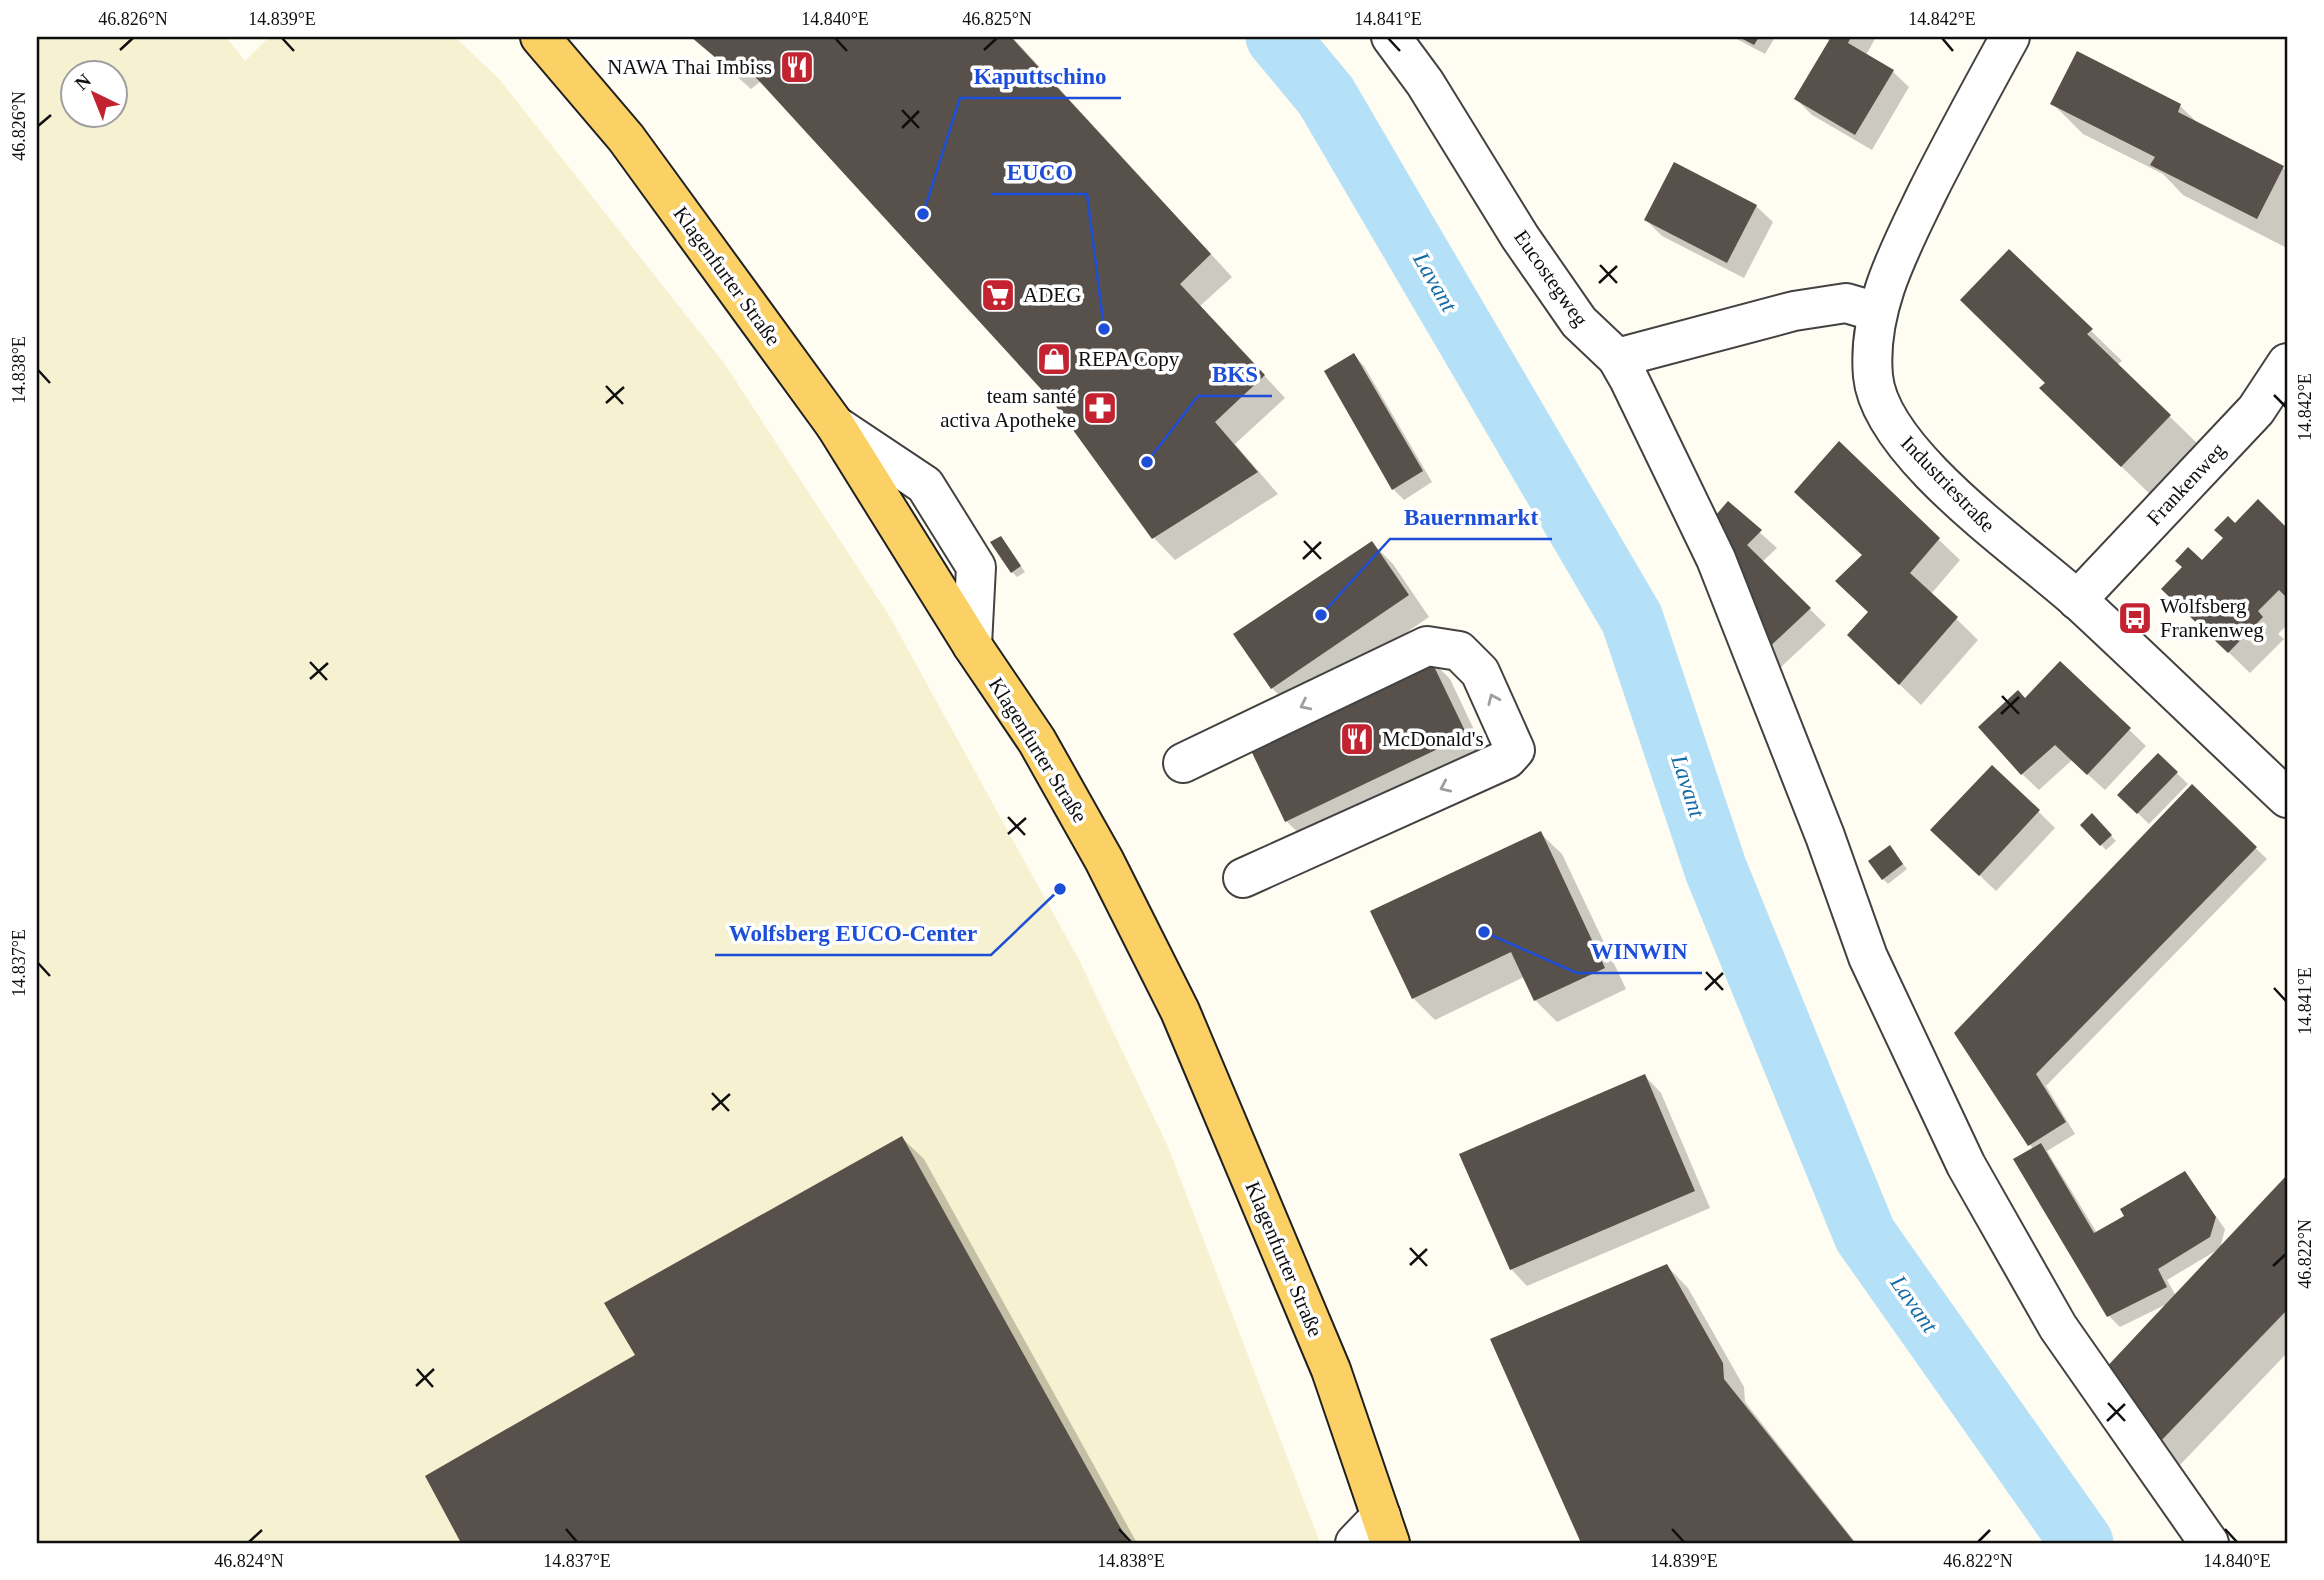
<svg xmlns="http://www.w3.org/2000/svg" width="2324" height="1580" font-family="'Times New Roman',serif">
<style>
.farmland{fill:#f6f1d0;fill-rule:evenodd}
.shadow{fill:#0003;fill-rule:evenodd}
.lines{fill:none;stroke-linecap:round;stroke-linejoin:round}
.river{stroke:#b5e1f8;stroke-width:63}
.building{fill:#58504b}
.minor-casing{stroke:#424242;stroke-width:42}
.major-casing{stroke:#202020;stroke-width:42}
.minor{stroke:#fff;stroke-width:38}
.major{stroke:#fbd165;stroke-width:38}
.oneway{stroke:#9f9f9f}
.ticks{fill:none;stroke:#0f0f0f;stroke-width:2.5}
.labels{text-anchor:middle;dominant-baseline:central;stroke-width:7;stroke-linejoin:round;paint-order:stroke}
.poi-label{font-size:21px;fill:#0f0f0f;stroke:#fff;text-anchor:start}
.street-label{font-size:21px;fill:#0f0f0f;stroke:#fff}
.water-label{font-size:23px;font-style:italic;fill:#146ba5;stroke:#fff}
.leader{fill:none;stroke:#1d4ed8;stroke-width:2.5}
.callout-dot{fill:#1d4ed8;stroke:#fff;stroke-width:2.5}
.callout-label{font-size:23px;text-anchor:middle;font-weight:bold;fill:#1d4ed8;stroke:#fff;stroke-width:7;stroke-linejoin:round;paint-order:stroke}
.neatline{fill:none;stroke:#0f0f0f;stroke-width:2.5}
.ticks-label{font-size:18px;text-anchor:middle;fill:#0f0f0f}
</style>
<rect width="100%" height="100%" fill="#fffcf1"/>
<path class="farmland" d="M37 37H226L245 61 269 37H455L499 79 724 363 890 617 1080 962 1168 1147 1319 1540 1316 1543H37ZM74 74H116V116H74Z"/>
<g class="shadow">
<path d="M693 37H1012L1232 277 1200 306 1285 398 1235 444 1278 494 1175 560 1154 538 1053 400 761 81 751 89Z"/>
<path d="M1733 37H1775L1765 54Z"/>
<path d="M1822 37H1876L1866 55 1892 71 1909 87 1872 150 1812 115 1796 99 1830 41Z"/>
<path d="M2052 103 2180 106 2201 126 2283 168 2287 172V248L2183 195 2163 174 2083 134Z"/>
<path d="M1756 206 1773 222 1744 278 1662 236 1646 220Z"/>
<path d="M2009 251 2122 361 2117 365 2201 447 2153 497 2072 419 2047 383Z"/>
<path d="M1354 355 1364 366 1432 482 1404 500 1393 489Z"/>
<path d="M2258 502 2287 530V625L2278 634 2284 639 2250 673 2185 610 2202 562Z"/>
<path d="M1728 504 1777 548 1762 562 1826 625 1781 667 1765 651Z"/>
<path d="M1938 539 1960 560 1931 594 1978 640 1921 705 1871 657 1870 612Z"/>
<path d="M1005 543 1025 572 1017 577 1012 572Z"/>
<path d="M1372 543 1393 564 1429 617 1293 710 1272 688Z"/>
<path d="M1429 658 1450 679 1487 757 1308 842 1286 821Z"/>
<path d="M2060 663 2146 746 2105 790 2072 760 2039 790 2022 774 2025 700Z"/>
<path d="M2158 755 2188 784 2149 824 2119 795Z"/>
<path d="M1993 767 2055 828 1996 891 1949 846Z"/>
<path d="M2192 787 2267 859 2046 1086 2075 1134 2047 1151 2097 1233 2126 1216 2185 1173 2225 1229 2220 1249 2287 1177V1353L2179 1466 2157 1445 2167 1304 2120 1327 2109 1316 2015 1160 2033 1149 1956 1034ZM2219 1249 2176 1296 2167 1280Z"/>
<path d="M2092 816 2116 841 2106 850 2083 825Z"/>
<path d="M1540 833 1562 854 1626 989 1557 1022 1535 1000 1524 977 1435 1020 1413 998Z"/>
<path d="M1894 852 1907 869 1888 884 1883 879Z"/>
<path d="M1645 1076 1661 1093 1710 1208 1527 1286 1511 1269Z"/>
<path d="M902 1138 924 1159 1137 1543H463L427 1477 637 1356Z"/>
<path d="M1667 1266 1688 1288 1744 1387 1745 1402 1856 1543H1583L1492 1340Z"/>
</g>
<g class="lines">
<path class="river" d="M1277 37 1326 96 1632 619 1716 870 1865 1235 2082 1543"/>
</g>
<g class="building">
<path d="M691 37H1011L1211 254 1180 284 1265 375 1215 422 1258 472 1152 539 1052 401 761 83 739 60 729 69Z"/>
<path d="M1739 37H1759L1754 45Z"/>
<path d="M1831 37H1851L1848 43 1894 70 1855 135 1794 99Z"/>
<path d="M2077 51 2181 104 2178 112 2284 166 2257 219 2150 165 2155 157 2050 104Z"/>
<path d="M1674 162 1757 205 1727 263 1644 220Z"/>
<path d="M2009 249 2093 329 2087 334 2171 415 2121 467 2039 388 2045 383 1960 300Z"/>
<path d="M1354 353 1423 471 1392 490 1324 371Z"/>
<path d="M1839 441 1940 538 1910 573 1958 617 1899 685 1847 635 1868 612 1835 581 1862 555 1794 492Z"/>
<path d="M2258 499 2287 528V598L2279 590 2258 611 2263 617 2228 653 2161 589 2182 567 2175 561 2188 547 2202 560 2223 538 2214 530 2228 516 2235 523Z"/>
<path d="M1728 501 1762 530 1747 545 1811 608 1764 652 1710 522Z"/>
<path d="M1001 536 1021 566 1011 573 990 542Z"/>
<path d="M1372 541 1409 595 1271 689 1233 634Z"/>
<path d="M1429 656 1467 735 1285 822 1247 742Z"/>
<path d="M2060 661 2131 728 2087 775 2055 745 2021 775 1978 727 2018 690 2025 698Z"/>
<path d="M2158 753 2178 772 2137 814 2117 795Z"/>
<path d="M1992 765 2040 810 1979 876 1930 830Z"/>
<path d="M2192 784 2257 847 2036 1074 2066 1122 2028 1146 1954 1033Z"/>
<path d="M2092 813 2112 835 2100 846 2080 825Z"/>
<path d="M1541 831 1605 968 1534 1001 1511 952 1412 999 1370 911Z"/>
<path d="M1890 845 1903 864 1882 880 1868 861Z"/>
<path d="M1645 1074 1695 1191 1510 1270 1459 1154Z"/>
<path d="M902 1136 1129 1543H461L425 1476 635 1355 604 1303Z"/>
<path d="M2041 1143 2094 1233 2124 1216 2120 1209 2185 1171 2216 1217 2210 1237 2158 1269 2167 1287 2107 1317 2013 1159Z"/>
<path d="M2287 1175V1310L2156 1446 2101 1373Z"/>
<path d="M1667 1264 1723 1363 1724 1379 1855 1543H1581L1490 1339Z"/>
</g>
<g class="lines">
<g class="minor-casing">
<g id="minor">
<path d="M1391 37 1425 83 1520 237 1579 322 1617 358 1629 379 1716 559 1825 836 1868 957 1966 1165 2058 1327 2209 1543"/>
<path d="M2010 37C1982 88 1954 139 1928 191 1900 249 1867 309 1873 376 1880 454 2025 552 2080 602 2150 667 2218 733 2287 798"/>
<path d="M1617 358 1794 311 1846 303 1877 312"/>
<path d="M835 425 925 485 976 567 972 645"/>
<path d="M2077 600 2256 410 2287 363"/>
<path d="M1183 763 1427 646 1459 651 1480 672 1515 750 1507 759 1243 878"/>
<path d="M1355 1543 1381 1516"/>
</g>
</g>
<g class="major-casing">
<path id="major" d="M540 37 626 138 835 425 972 645 1037 741 1104 860 1180 1011 1331 1370 1390 1543"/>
</g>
<use href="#minor" class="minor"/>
<use href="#major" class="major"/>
</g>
<defs><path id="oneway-chevron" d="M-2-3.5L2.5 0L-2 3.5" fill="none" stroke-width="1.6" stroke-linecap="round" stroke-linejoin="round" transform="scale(1.75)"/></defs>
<g class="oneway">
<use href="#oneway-chevron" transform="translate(1493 699) rotate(-114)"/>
<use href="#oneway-chevron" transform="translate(1305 705) rotate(154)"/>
<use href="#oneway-chevron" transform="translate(1445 787) rotate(156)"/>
</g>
<path class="ticks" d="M282 38 294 51M835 38 847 51M1388 38 1400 51M1942 38 1953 51M120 50 133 38M984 50 997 38M902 110 919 128M38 126 51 115M902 128 919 111M1600 265 1617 283M1599 283 1617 266M38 370 50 383M606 386 623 404M2274 395 2286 407M606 403 624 387M1304 541 1321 559M1303 559 1321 542M310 662 327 680M310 679 328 663M2002 696 2019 714M2001 714 2019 697M1008 817 1025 835M1008 834 1026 818M38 963 50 976M1706 972 1723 990M2274 988 2286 1001M1705 990 1723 973M712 1093 729 1111M712 1110 730 1094M1410 1248 1427 1266M1410 1265 1427 1249M2273 1266 2286 1254M417 1369 433 1387M416 1386 434 1369M2108 1403 2125 1421M2107 1421 2125 1404M566 1529 577 1542M1119 1529 1131 1542M1672 1529 1684 1542M2225 1529 2237 1542M249 1542 262 1530M1978 1542 1990 1530"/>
<defs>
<g id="restaurant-square" transform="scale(1.75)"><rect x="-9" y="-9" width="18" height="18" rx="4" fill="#c32330" stroke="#fff"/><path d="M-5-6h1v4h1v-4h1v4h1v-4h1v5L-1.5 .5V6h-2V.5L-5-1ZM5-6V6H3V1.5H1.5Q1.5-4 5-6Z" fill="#fff"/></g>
<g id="supermarket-square" transform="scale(1.75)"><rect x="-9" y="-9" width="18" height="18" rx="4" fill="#c32330" stroke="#fff"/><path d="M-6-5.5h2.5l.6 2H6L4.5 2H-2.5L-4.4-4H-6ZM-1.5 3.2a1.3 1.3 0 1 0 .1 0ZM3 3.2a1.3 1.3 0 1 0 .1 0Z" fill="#fff"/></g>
<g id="shop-square" transform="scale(1.75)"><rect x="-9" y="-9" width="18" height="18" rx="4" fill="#c32330" stroke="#fff"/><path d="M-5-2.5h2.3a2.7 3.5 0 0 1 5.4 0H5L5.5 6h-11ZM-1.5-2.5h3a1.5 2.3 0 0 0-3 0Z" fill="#fff"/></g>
<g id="pharmacy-square" transform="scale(1.75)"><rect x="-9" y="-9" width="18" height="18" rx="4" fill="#c32330" stroke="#fff"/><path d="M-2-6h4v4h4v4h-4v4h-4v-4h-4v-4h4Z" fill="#fff"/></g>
<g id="bus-square" transform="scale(1.75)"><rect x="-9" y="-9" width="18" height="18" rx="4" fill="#c32330" stroke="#fff"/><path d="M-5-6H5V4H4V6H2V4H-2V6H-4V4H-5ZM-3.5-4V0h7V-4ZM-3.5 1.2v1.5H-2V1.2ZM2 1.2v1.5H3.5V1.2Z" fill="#fff"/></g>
</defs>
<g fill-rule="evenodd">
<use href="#restaurant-square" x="797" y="67"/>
<use href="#supermarket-square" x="998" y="295"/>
<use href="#shop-square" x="1054" y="359"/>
<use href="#pharmacy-square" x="1100" y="408"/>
<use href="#bus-square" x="2135" y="618"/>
<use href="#restaurant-square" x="1357" y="739"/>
</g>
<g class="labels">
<g class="poi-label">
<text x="772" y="67" text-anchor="end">NAWA Thai Imbiss</text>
<text x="1023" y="295">ADEG</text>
<text x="1078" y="359">REPA Copy</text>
<text x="1076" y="396" text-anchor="end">team santé<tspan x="1076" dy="24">activa Apotheke</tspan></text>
<text x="2160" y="606">Wolfsberg<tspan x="2160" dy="24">Frankenweg</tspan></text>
<text x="1382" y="739">McDonald's</text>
</g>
<g class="street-label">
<text transform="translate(727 276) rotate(54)">Klagenfurter Straße</text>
<text transform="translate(1551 278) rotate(55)">Eucostegweg</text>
<text transform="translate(1948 484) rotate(46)">Industriestraße</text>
<text transform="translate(2186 484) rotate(-47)">Frankenweg</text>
<text transform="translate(1038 750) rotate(58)">Klagenfurter Straße</text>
<text transform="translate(1284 1259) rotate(67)">Klagenfurter Straße</text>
</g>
<g class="water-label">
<text transform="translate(1435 282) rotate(60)">Lavant</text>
<text transform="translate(1688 786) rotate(72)">Lavant</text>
<text transform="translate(1914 1304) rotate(55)">Lavant</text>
</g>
</g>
<path class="leader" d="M923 214L960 98H1121M1104 329L1087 194H992M1147 462L1198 396H1272M1321 615L1390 539H1552M1060 889L991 955H715M1484 932L1577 973H1702"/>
<g class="callout-dot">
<circle cx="923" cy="214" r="7"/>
<circle cx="1104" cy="329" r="7"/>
<circle cx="1147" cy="462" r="7"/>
<circle cx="1321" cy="615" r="7"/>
<circle cx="1060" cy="889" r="7"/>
<circle cx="1484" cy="932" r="7"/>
</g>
<g class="callout-label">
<text x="1040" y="84">Kaputtschino</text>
<text x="1040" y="180">EUCO</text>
<text x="1235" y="382">BKS</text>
<text x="1471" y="525">Bauernmarkt</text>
<text x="853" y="941">Wolfsberg EUCO-Center</text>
<text x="1639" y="959">WINWIN</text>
</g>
<rect width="2324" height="1580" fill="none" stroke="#ffffff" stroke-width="77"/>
<g transform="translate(94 94) rotate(317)"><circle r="33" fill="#ffffff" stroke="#9f9f9f" stroke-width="2"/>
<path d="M0-5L12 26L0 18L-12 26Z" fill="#c32330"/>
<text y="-10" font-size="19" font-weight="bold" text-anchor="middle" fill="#0f0f0f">N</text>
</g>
<rect x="38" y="38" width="2248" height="1504" class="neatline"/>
<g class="ticks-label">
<text x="133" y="25">46.826°N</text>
<text x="282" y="25">14.839°E</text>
<text x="835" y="25">14.840°E</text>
<text x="997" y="25">46.825°N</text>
<text x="1388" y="25">14.841°E</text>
<text x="1942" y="25">14.842°E</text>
<text transform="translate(19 126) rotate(-90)" y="6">46.826°N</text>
<text transform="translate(19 370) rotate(-90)" y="6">14.838°E</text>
<text transform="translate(2305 407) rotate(-90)" y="6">14.842°E</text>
<text transform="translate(19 963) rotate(-90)" y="6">14.837°E</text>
<text transform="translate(2305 1001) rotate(-90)" y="6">14.841°E</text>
<text transform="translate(2305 1254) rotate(-90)" y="6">46.822°N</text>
<text x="249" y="1567">46.824°N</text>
<text x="577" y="1567">14.837°E</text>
<text x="1131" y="1567">14.838°E</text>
<text x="1684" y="1567">14.839°E</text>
<text x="1978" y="1567">46.822°N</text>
<text x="2237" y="1567">14.840°E</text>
</g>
</svg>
